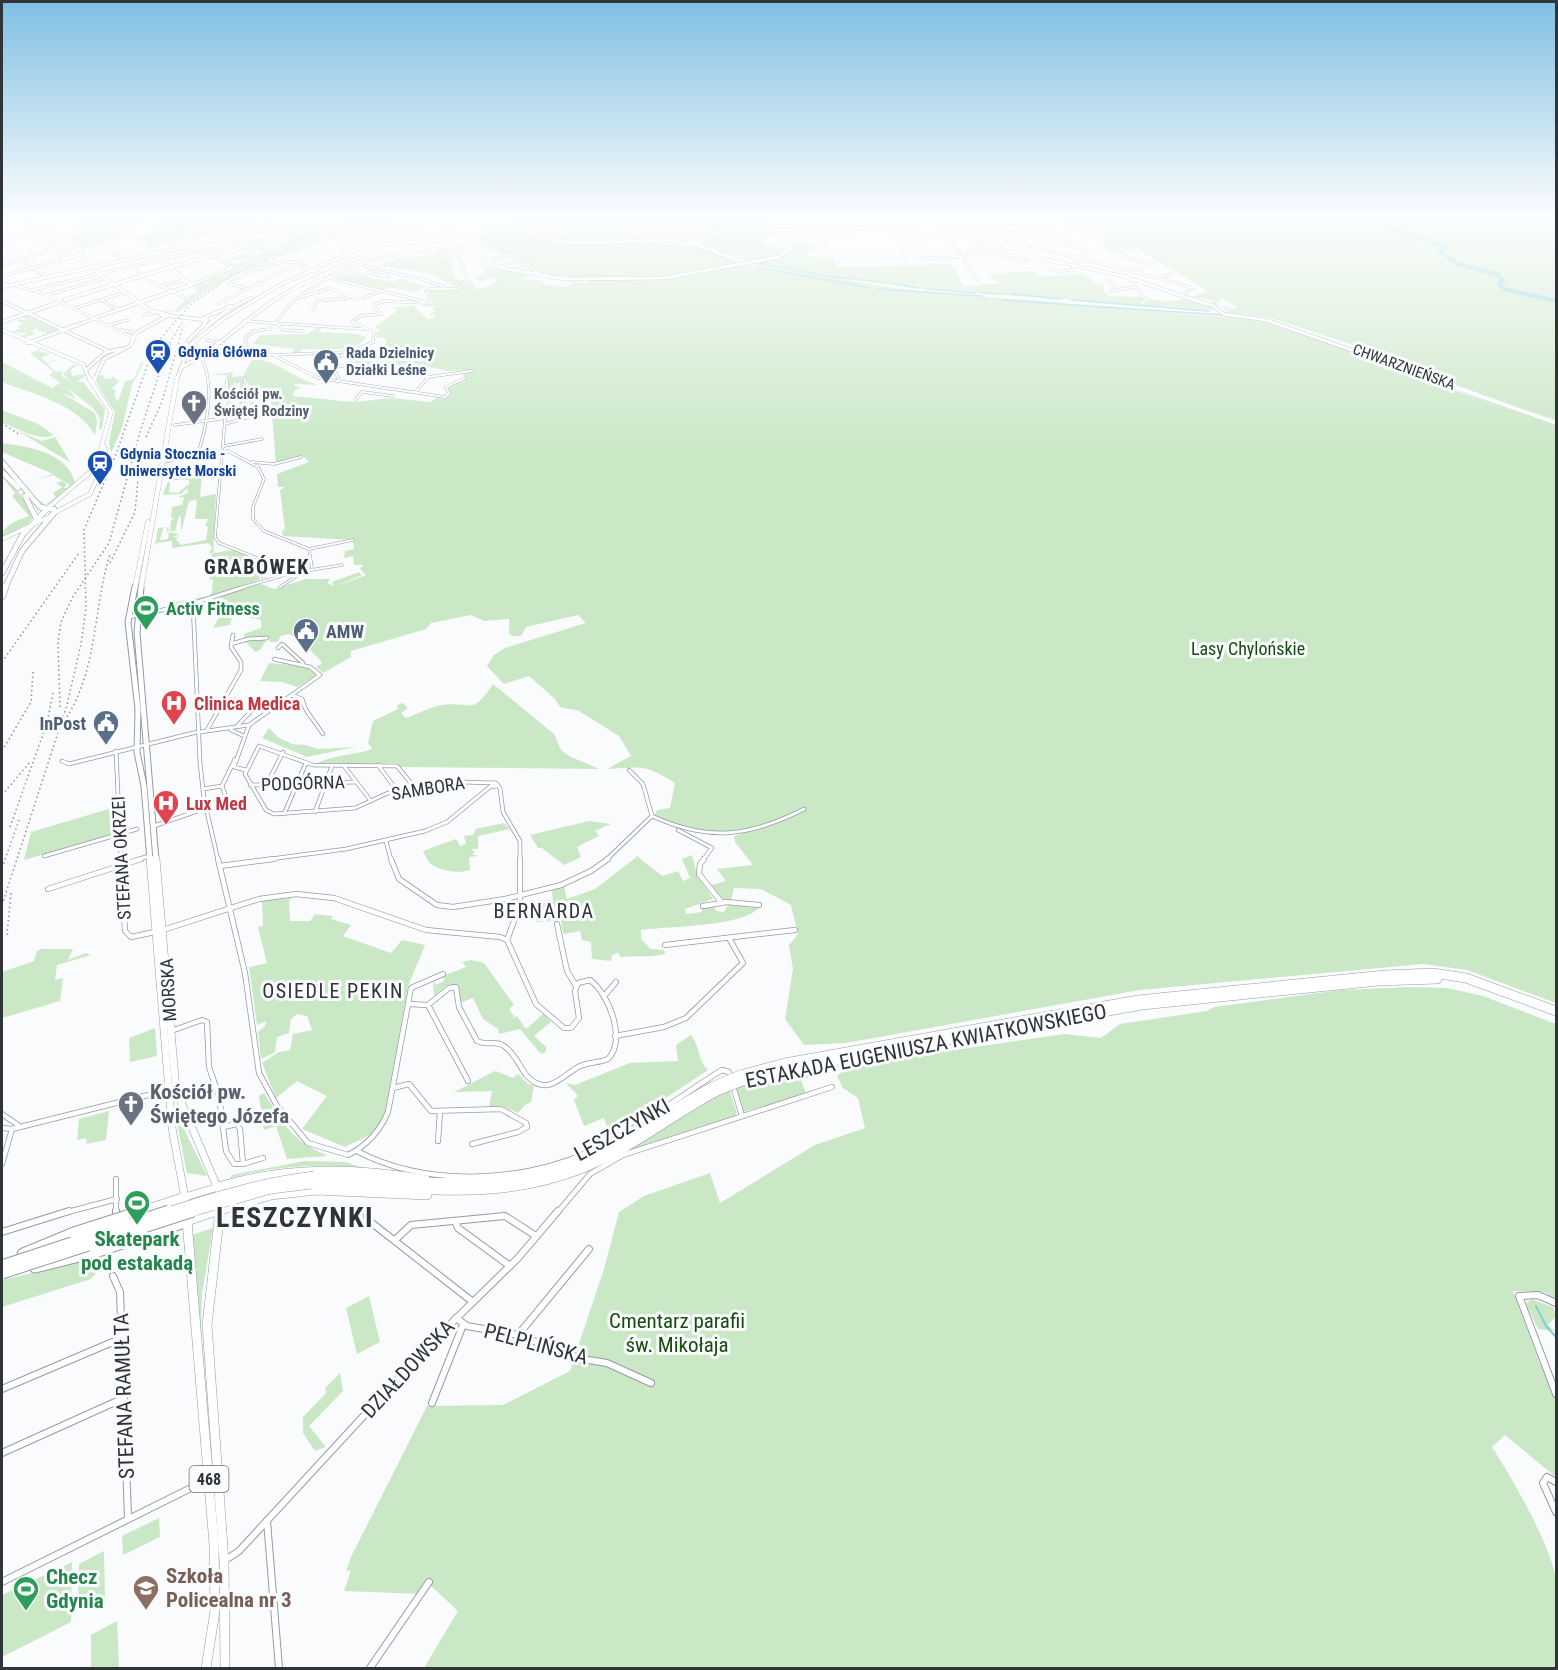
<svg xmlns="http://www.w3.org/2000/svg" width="1558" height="1670" font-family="'Roboto Condensed',sans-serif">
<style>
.green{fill:#cae8c6}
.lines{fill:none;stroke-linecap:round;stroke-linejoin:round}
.stream-far1{stroke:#81d0dc;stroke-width:1.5}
.stream{stroke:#81d0dc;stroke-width:2}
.river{stroke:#81d0dc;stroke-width:4}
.street-far3-casing{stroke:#949ba5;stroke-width:3}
.street-far2-casing{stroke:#949ba5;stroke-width:4.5}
.street-far1-casing{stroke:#949ba5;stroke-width:6}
.street-casing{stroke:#949ba5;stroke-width:8}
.secondary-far1-casing{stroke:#949ba5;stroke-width:4}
.secondary-casing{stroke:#949ba5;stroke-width:4.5}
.primary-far4-casing{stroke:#949ba5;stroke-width:4}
.primary-far3-casing{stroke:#949ba5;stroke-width:5}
.primary-far2-casing{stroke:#949ba5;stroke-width:7}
.primary-far1-casing{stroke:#949ba5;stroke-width:8}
.primary-casing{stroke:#949ba5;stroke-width:10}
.highway-far3-casing{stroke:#949ba5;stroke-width:6}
.highway-far2-casing{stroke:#949ba5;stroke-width:8}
.highway-far1-casing{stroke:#949ba5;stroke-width:10}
.highway-casing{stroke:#949ba5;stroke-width:13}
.street-far3{stroke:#fff;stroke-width:2}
.street-far2{stroke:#fff;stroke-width:3}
.street-far1{stroke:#fff;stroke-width:4.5}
.street{stroke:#fff;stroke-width:6}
.secondary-far1{stroke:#fff;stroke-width:3}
.secondary{stroke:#fff;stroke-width:4}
.primary-far4{stroke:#fff;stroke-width:3}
.primary-far3{stroke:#fff;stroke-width:4.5}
.primary-far2{stroke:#fff;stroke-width:5}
.primary-far1{stroke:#fff;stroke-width:7}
.primary{stroke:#fff;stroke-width:9}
.highway-far3{stroke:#fff;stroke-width:5}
.highway-far2{stroke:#fff;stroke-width:7}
.highway-far1{stroke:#fff;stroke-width:9}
.highway{stroke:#fff;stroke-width:11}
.rail{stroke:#929497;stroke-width:1.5;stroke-dasharray:1.5 3;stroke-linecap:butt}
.primary-bridge-casing{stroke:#949ba5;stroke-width:4;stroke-linecap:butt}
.highway-bridge-far1-casing{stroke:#949ba5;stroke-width:10;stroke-linecap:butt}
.highway-bridge-casing{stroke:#949ba5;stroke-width:13;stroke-linecap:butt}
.primary-bridge{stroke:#fff;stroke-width:3}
.highway-bridge-far1{stroke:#fff;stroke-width:9}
.highway-bridge{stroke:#fff;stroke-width:11}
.labels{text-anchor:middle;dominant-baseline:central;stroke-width:6;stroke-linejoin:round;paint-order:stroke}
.far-transit-label{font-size:15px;font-weight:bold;fill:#164399;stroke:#f9fbfd;text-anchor:start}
.far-service-label{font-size:15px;font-weight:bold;fill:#4e5e75;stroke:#f9fbfd;text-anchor:start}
.far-street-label{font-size:15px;fill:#303337;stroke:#f9fbfd}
.far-worship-label{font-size:15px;font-weight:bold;fill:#5b616d;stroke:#f9fbfd;text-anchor:start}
.shield{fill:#f9fbfd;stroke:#6c6f72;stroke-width:1.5}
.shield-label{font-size:16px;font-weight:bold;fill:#303337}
.leisure-label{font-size:18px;font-weight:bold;fill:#27864d;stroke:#f9fbfd;text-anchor:start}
.service-label{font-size:18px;font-weight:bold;fill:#4e5e75;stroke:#f9fbfd;text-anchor:start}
.park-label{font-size:18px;fill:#164d0e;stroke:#f9fbfd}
.health-label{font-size:18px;font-weight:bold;fill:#be3a42;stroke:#f9fbfd;text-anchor:start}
.street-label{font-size:18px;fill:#303337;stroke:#f9fbfd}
.far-district-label{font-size:20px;font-weight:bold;letter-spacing:1.5px;fill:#303337;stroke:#f9fbfd}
.neighbourhood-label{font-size:20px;letter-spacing:1.5px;fill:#303337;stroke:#f9fbfd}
.near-street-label{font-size:21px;fill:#303337;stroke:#f9fbfd}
.near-worship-label{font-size:21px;font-weight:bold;fill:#5b616d;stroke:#f9fbfd;text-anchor:start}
.near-leisure-label{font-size:21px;font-weight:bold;fill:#27864d;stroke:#f9fbfd}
.near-park-label{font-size:21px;fill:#164d0e;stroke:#f9fbfd}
.near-education-label{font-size:21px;font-weight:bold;fill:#785e54;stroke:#f9fbfd;text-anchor:start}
.near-district-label{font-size:28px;font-weight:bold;letter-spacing:1.5px;fill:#303337;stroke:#f9fbfd}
</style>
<rect width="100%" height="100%" fill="#f9fbfd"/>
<g class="green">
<path d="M87 217 92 223C108 219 122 213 139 222L122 227 117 223 121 220 117 219 115 223 130 233 80 248 68 239 87 230H83L84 228H81L84 226 81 224 79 228 75 226 81 223 72 221Z"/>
<path d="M192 217H200L188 221 195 224 207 217 256 218 238 223 221 233 185 241 169 239 149 245 140 238 157 230 154 228H156L159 230 160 227Z"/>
<path d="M398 217C319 241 244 259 179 312L163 311 167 309 166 311H174L192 294 197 293 194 285 203 281 205 285 208 282 206 280 232 270V266L225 261 236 264 252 258 231 260 232 257 245 253 257 256 266 252 254 248 261 246 271 252 280 249 278 246 288 243 281 239 339 224 338 228 343 229 345 227 340 224 368 217Z"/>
<path d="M521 217H763L765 227H815L723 231 700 235 688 242 633 239 574 242 548 238 510 223 517 219 515 218Z"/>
<path d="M1063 217H1556V420L1412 369 1359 347 1271 318 1225 312 1231 309 1226 310 1220 306 1234 309 1238 307 1222 299 1216 304 1219 306 1214 304 1212 300 1192 297 1207 291 1139 249 1120 252 1114 249 1116 252 1104 248 1102 242 1058 220Z"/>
<path d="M492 226H506L544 241 565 245 632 241 693 246 741 264 744 262 694 245 746 263 751 261 736 258 697 240 717 234 790 231 762 238 765 239 762 243 784 249 802 237 783 255 757 261 668 277 582 279 543 274 527 263 480 242V236L488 232 484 230Z"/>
<path d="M805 237 801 245 822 248 806 251 809 252 805 255 825 259 831 257 830 251 838 267 949 264 955 268 963 287 999 283 988 274 1032 271 1042 277 1084 273 1097 285 1103 284 1104 292 1109 296 1142 297 1145 300 1140 304H1143L1147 299 1144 297C1167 308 1189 290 1215 310L920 289 752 264 896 288 1141 307 907 289C855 284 801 276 750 264L747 266 899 289 1258 320 1354 352 1353 355 1360 358 1556 425V1003L1467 970 1423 964 1140 990 846 1043 804 1045 785 1019 793 969 789 945 798 934 791 905 761 889 734 888 731 900 723 899 711 885 726 881 717 869 753 865 735 842 734 836 741 834V832C710 838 682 829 654 816L657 810 670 808 675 783C644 764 643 767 607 769L631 756 619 736 579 711 560 707 555 699 529 676 504 684 487 666 494 655 505 648 586 623 578 615 526 627 521 636H512L509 633V619L484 621 471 615 431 623 426 629 351 651V657L323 673 316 667 322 663 320 660 300 640 289 634 281 636 277 642H269L270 639H267L260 650 255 652 245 641 244 634 261 628V620L233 614 230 625 213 628 228 601 219 597 259 583 274 589 306 579H330L327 583 334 586 332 582 359 572 362 575 339 585 366 575 360 569 363 565H354L353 556 344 558 345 551 354 549 353 540 283 536 282 531 285 529 280 490 285 487H278L277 474 309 462 303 456 276 463 271 401 256 402 247 414 244 412V404L247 411 250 410V402H245L257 398V390L253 387 249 389 248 398 249 386 245 378 243 379 244 393 236 392 240 391V383L233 381V392L243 400 241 409 228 408 238 406 241 401H236L238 398H233L228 392 227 375H211L233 372 232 377 243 376 251 361 263 354 258 359C280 363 296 379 318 385L295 384 294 386 301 387 294 391 293 396 353 402 392 398 431 402 436 398 445 399 450 395 448 386 464 379 463 374 474 370 448 371 425 366 395 365 366 370 352 367 357 363 345 361 361 355 360 351C372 355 379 350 387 341L382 337 377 338 376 333 380 331 375 327 398 310 392 308 413 305 427 319 435 318 434 313 431 316 430 313 437 311 432 310 437 306 426 307 423 305 432 303 429 291 431 289 452 291 471 282 477 289 493 285 497 280 495 278 481 281 474 279 487 270 472 260 492 270 497 268 529 275 525 278 528 280H541L546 285 567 287 573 281 587 283 591 280 669 278 777 258 791 252Z"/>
<path d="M441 250 454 253 443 256 446 258 456 256 449 260 457 280H465L462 286 456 287 430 274 379 265 399 258 435 255Z"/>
<path d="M355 270 360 272 356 275 393 282 399 278 426 286 415 292 388 287 382 291 336 278 348 273 344 276 356 273Z"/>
<path d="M26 315 58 330 48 334 37 330V326L32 332 35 334 24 338 21 336 27 333 10 332 20 329 17 326 23 324 16 320 29 319 22 318Z"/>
<path d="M316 328H322L319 332 358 334 366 337C358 354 318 348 302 349L299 353H292L295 349 253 344 260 335 308 334Z"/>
<path d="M41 349 38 352 51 353 41 358 47 363 63 357 47 364 56 372 63 371 61 375 72 383 63 374 71 366 80 364 71 369 72 376 84 374 85 376 77 382H83L105 409 102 429H99L100 419 94 409 68 388 76 399 60 392 95 413 97 422 95 435C76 403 35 395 2 382V362L52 388 60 383 49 375 54 372 30 353Z"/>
<path d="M144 362 132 385 122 428 111 453 109 442 115 412 97 384V378L102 374 105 379 113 378 108 373 119 381 112 389H116L114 395 118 402 125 381 134 379 141 363Z"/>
<path d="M2 410 38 424 54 435C39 442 16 428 2 422Z"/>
<path d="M16 430 42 441 55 437 70 462Z"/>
<path d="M2 443C28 447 69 452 75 484L50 504 42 505 39 500 45 505 56 497 53 493 62 487 56 483 62 481 67 485 63 487 67 488 70 485 53 475 31 482 53 474 2 452Z"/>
<path d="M202 475 200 497 216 494 213 552 215 543 214 552 209 554 212 547 208 543 172 548V541L157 543 155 546 158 528 168 527 169 531 167 532V527L163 528 160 540 168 539 169 532 179 534 173 537H179L176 539 181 545 206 540 208 527 205 526 208 519H195L197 500 189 501 181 532V517L179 516 175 531H178H170L171 521 175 517 171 518 172 507 182 505 184 497H178L188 493 187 488 181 494 163 495 168 481 173 480 170 481 169 492 178 493 189 484V480L175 479Z"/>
<path d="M2 476 20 494 34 516 28 524 2 538C3 524 17 521 29 516L12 496 15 493Z"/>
<path d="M234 550 260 560V580L209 598 174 605 176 602 209 596 212 592 213 580 209 579 213 573 211 565 214 561 218 565 231 561 220 560 232 556 209 558 213 553Z"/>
<path d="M269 663 302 666 315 672V676L297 687 282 682 260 681Z"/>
<path d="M493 684 554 734 561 750 569 756 599 769 400 767 396 763 317 764C324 757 357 754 370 750L372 748 368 743 373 721 398 709 397 705 403 703 408 708 401 713 406 718C417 714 430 707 442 705 473 701 471 717 493 684Z"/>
<path d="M269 728 279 738 292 744 306 745 318 749 355 747 307 757 262 738Z"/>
<path d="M112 808 113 834 24 860 31 832Z"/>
<path d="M589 821 611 824 595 831 599 836 577 847 581 857 564 865 542 848H538L530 835Z"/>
<path d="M504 823 510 829 478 836V849H471L475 852 472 854 478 856 469 857 470 870C459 874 441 871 431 864 428 862 425 855 423 851L456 839 460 846 466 844 464 836 473 835 476 829Z"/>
<path d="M692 855 697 875 713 899 685 909 686 914 702 912V908L714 906 716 911 724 912 728 905 759 908C741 927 669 926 641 930V939L651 949 664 950 665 954C650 958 637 955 621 957L618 953 612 955 611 961 592 959 591 942 582 940 580 931 563 934 561 920 536 922 541 904 553 902 552 889 564 886 567 899 595 889 638 856C647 866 654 868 662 876L678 871 683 881 690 878 682 859Z"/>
<path d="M292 898 289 901 290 921H310L315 914 333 916 331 919 351 925 343 936 391 953 402 940 425 945 408 986 385 1114 376 1132 345 1147 302 1129 327 1096 297 1081 276 1098 262 1063 279 1052 290 1050 293 1034 312 1030 307 1016 297 1014 291 1019 289 1033 277 1037 275 1052 261 1059 258 1032 265 1026 266 1021 257 1025 249 967 267 963 258 927 263 926 262 901Z"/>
<path d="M41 949H73L68 960 86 953 91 955 57 965 55 980 63 978 60 1001 2 1018V972L34 961 37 951Z"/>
<path d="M471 960 484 963 514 1005 509 1009 514 1016 512 1019 517 1016 526 1029 543 1014 551 1022 534 1036 546 1047V1052L541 1054 520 1029 499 1034 498 1029 483 1019 473 998 460 1003 459 985 446 986 434 996 433 981 436 985 444 981 443 976 466 967 462 962Z"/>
<path d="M1410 987 1447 988 1483 996 1556 1024V1299L1544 1292 1513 1291 1539 1362 1556 1399V1477L1505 1435 1492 1447C1512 1478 1551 1545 1556 1580 1558 1608 1556 1640 1556 1668H424L458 1611 430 1585 423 1594 344 1591 351 1570 346 1571 351 1557 427 1406 503 1405 570 1371 604 1269 619 1212 644 1196 710 1173 720 1203 815 1145 865 1128 858 1098 843 1088 837 1076 850 1065 1064 1034 1101 1038 1120 1024 1207 1011 1214 1007 1341 990Z"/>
<path d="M155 1028 157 1056 130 1062 129 1038Z"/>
<path d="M691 1035C700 1046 697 1059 708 1070L610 1135 604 1118 584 1126 574 1100 578 1096 566 1083 575 1085 630 1063 678 1061 676 1045Z"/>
<path d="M833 1064 834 1070 801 1080 806 1093 743 1112 735 1087 776 1075Z"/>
<path d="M495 1071 513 1078 518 1074 528 1084 534 1085 531 1102 525 1105 518 1113 502 1106 489 1107 492 1091 454 1092Z"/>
<path d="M729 1089 737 1113 735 1116 625 1152Z"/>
<path d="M264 1093C285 1126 291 1140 328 1156L287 1159 276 1126 264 1130 259 1096Z"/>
<path d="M172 1099 179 1119 207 1176 187 1173Z"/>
<path d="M109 1111 106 1140 87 1144 86 1138 77 1140 79 1119Z"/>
<path d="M304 1161 345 1162 364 1168C317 1163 275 1166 230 1178L232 1175Z"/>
<path d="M213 1228 202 1294 201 1331 192 1235Z"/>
<path d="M104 1256 99 1270 91 1279 2 1307V1280Z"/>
<path d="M369 1296 380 1342 357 1354 346 1308Z"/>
<path d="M1531 1299 1553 1307 1556 1316 1548 1325 1555 1331 1538 1329 1526 1304Z"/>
<path d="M340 1373 343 1391 309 1426 326 1447 315 1451 303 1433V1417L326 1393 325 1388Z"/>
<path d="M159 1518 160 1537 123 1555 122 1536Z"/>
<path d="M104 1551 105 1598 78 1610 79 1564Z"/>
<path d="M72 1562 71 1622 2 1657V1595Z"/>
<path d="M117 1621 119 1668H91V1635Z"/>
</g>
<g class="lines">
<g class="stream-far1">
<path d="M701 244 716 248"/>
<path d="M695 247 736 263"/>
<path d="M718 250 727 254"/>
<path d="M760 263 819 275 885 283"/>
<path d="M757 267 870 288"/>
<path d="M895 284 918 288"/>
<path d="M878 289 983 296"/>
<path d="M927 289 974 293"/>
<path d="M982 293 1002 294"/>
<path d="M1011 294 1062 299"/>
<path d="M1003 300 1223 315"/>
<path d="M1071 300 1209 311"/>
</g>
<path class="stream" d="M1536 1306 1546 1326 1556 1337"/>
<path class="river" d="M1358 217 1441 245 1445 248 1439 251 1458 264 1499 275 1503 281 1499 283 1504 289 1556 301"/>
<g class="street-far3-casing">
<g id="street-far3">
<path d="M19 217 48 237"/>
<path d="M132 217 140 222"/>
<path d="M787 217V220L808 225"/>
<path d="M1023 217 1047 227 1085 251V255L1073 265V269L1060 272 1051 269"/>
<path d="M260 218 279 234"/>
<path d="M150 221 158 227 191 217"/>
<path d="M267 223 294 217"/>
<path d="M787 223 765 224 766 227 817 226 865 217"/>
<path d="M987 223 1016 235 1083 249"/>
<path d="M156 224 174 217"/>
<path d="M194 224 206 217"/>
<path d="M1001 228 1037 217"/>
<path d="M447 229 520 260 541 275"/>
<path d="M447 229 443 226 471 217"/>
<path d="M982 231C1050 256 1123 265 1192 288L1183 294"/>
<path d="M891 233 916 241"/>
<path d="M276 234 307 227V223"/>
<path d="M940 235 953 242 963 255"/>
<path d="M817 236 857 230"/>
<path d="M53 237 47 240 45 238Z"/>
<path d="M344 239 394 223"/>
<path d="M344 239 358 246"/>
<path d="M781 239 776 243 790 236 824 237 827 249"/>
<path d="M51 240 67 251"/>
<path d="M64 240 127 217"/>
<path d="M991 240 1049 222 1054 217"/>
<path d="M2 242 35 232"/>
<path d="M418 242 447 229"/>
<path d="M396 243 418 231"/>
<path d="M437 245 461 235"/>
<path d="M147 247 172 241 179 247"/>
<path d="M457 248 476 242"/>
<path d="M826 248 824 251 821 249Z"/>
<path d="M78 249 132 234"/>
<path d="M69 250 71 251 65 252Z"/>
<path d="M110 250 123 259"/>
<path d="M975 250 1025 261 1033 256"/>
<path d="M202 251 274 235"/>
<path d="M256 251 229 229 264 217"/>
<path d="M154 253 125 227 156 217"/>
<path d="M1117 257 1121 255 1149 264"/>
<path d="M167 258 200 251"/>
<path d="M923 258 962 257"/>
<path d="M19 259 45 276"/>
<path d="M906 259 900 249 917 241 1007 217"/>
<path d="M488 262 507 255"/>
<path d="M2 265 71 244"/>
<path d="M132 266 143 276"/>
<path d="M365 266 425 280 444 287"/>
<path d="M499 267 519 261"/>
<path d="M515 270 529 265"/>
<path d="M374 271 367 273 388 277"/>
<path d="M2 276 65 259"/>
<path d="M361 276 367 273"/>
<path d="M143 277 185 298"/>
<path d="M1125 277 1156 261"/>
<path d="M1127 277 1144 298"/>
<path d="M1162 278 1171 273"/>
<path d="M978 280 962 257 983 244"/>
<path d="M1109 281 1116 288"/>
<path d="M2 284 8 285"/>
<path d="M162 285 185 280"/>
<path d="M191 285 232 268 208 252 200 243"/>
<path d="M17 286 42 293 134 338"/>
<path d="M245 288 229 284C252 269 276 259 304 263"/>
<path d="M32 290 165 258"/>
<path d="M1111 291 1133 287"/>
<path d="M47 295 106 278"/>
<path d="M302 297 330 288 357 300"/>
<path d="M363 298 379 292"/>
<path d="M101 300 118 310"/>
<path d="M218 304 296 264 341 281 426 302"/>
<path d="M75 308 126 292"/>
<path d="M313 311 317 301 348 298"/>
<path d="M144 315 153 313"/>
<path d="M244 321 363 329"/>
<path d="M85 322 103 315"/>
<path d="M275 324C282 316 287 306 296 299 338 267 405 243 458 254L468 281 457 289H429L426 291 429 300 426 302"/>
<path d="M278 324 283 330 303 331"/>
<path d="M108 325 128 320"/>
<path d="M122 330 136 333"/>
<path d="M207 340 273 355 318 378 445 397 449 393 446 387 465 378"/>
<path d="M240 348 247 344 245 338 254 331 270 329"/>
<path d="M274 355 347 352"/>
<path d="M332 365 336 358 373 342 374 332 352 322 360 316 381 314 374 307 375 304 386 301 426 303"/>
<path d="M332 365 428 377 472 371"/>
<path d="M332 365 339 380 337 382"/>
<path d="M245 379 242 412 249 417"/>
<path d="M227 380V392L232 400 226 408 215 537 219 543 262 560 264 579"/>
<path d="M235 382V393L245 397"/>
<path d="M363 392 393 396"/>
<path d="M415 392 428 378"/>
<path d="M355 400 363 391"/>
<path d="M244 401 251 398 252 389"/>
<path d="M225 424 249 417"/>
<path d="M175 425 226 418"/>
<path d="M224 446 262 439"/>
<path d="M197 456C207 427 215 387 202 358"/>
<path d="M163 462 228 451 258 467 264 479 253 507V519L264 531 309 549 312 568"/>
<path d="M252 462 274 464 301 457"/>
<path d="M170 479 221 471"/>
<path d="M309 549 353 540"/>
<path d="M280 587 304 571"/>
<path d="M240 588 292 573 342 565"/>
</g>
</g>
<g class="street-far2-casing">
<g id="street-far2">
<path d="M193 603 200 763 204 799 218 860"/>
<path d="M129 617 191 604 244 587"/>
<path d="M231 644 248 639 267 638"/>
<path d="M278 648 282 644 303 663"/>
<path d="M292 695 302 699 306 710 323 734"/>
<path d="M224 699 235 700"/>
<path d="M238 725 257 705V700"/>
<path d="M207 730 241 670V662L231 647 233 635"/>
<path d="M231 730 244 736"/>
<path d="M259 746 313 765 397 766 419 793H388L355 808 274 814 266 810 245 774Z"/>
<path d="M116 751 121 860"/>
<path d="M62 761 69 764 193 733 249 725"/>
<path d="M378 765 398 792"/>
<path d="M344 766 371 801"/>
<path d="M246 770 234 767 249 725 320 675 310 667 274 659"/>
<path d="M629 770 643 784 652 816"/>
<path d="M492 783H496L498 785 493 787Z"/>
<path d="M267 784 283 752"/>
<path d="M250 785 356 782"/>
<path d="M497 785 500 788 503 812 520 841V860"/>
<path d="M203 789 222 786"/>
<path d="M419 793 462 782 494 783"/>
<path d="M229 806 222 786 235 759"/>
<path d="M315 812 332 766"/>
<path d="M284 814 306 763"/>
<path d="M154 826 206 808"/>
<path d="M678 830 712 848 703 860"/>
<path d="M386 841 391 860"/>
<path d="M44 856 137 829"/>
<path d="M136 860 149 856"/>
<path d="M263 860 346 849 425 831 447 822 491 786"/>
<path d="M606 860 652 816C709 842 749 837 804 809"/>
</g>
</g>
<g class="street-far1-casing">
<g id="street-far1">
<path d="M121 859 125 931 131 937 155 932"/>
<path d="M218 859 245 973 259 1073 277 1106 308 1143 348 1155C366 1146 380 1131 388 1112L411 988 443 974"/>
<path d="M391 859 399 879 437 905 453 907 505 899 561 885 591 871 608 859"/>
<path d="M704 859 700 864 699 874 722 903"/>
<path d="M220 866 274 859"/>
<path d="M48 889 141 859"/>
<path d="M703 906 727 902 759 905"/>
<path d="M557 924 567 971 576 986"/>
<path d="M163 930 259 899 296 894 334 898 426 930 500 937 507 940"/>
<path d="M507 940 520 905V859"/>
<path d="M665 945 795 930"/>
<path d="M605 995 616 982"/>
<path d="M408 1004 428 1005 449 988 456 987 459 1007 477 1041C486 1046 495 1040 504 1046 515 1053 519 1066 527 1076 548 1098 562 1075 580 1066 589 1062 599 1063 608 1059 627 1040 609 994 590 980L578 983 575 991 579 1018 571 1028H564L536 1004 507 940"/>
<path d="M428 1005 468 1081"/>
<path d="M171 1031 202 1020 207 1022 209 1067 219 1096 226 1151 234 1164H243L240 1129 237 1124 223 1127"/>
<path d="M615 1036 664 1027 686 1018 743 963 729 938"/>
<path d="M733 1086 742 1116"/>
<path d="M393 1088 409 1084 431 1111 501 1109 526 1123 527 1127 518 1132 472 1144"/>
<path d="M2 1114 18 1125"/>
<path d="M2 1128 12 1129 168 1090"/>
<path d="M438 1141 440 1111"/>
<path d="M357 1151C425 1187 519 1183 589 1152 636 1131 678 1097 722 1070L729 1072 731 1078"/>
<path d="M2 1164 12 1129"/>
<path d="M243 1164 263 1158"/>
<path d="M116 1179V1213"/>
<path d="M365 1208 366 1213"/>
<path d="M64 1213 117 1199"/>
<path d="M557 1213 590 1174 623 1155 832 1087"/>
</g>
</g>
<g class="street-casing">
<g id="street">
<path d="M116 1211V1218"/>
<path d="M366 1211 368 1220 473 1302"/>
<path d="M455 1221 458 1228 510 1266"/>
<path d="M2 1232 69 1211"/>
<path d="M395 1240 411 1225 505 1216 536 1236"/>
<path d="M106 1262 110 1249"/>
<path d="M113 1276 120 1292 128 1518"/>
<path d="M1556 1303 1538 1295 1519 1296 1556 1394"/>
<path d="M456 1318 467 1326 518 1335 582 1359 607 1363 651 1383"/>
<path d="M518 1335 589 1249"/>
<path d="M2 1389 122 1338"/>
<path d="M432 1403 463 1325"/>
<path d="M2 1453 124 1398"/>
<path d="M1556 1482 1547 1477 1543 1483 1556 1512"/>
<path d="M267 1521 279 1668"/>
<path d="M224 1561 239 1551 430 1344 518 1258 558 1211"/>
<path d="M2 1582 209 1479"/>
<path d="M370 1668 429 1582"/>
</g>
</g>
<g class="secondary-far1-casing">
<g id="secondary-far1">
<path d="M14 217 65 259 83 254"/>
<path d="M25 217 63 238 83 254"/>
<path d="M482 217 552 240 580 243 678 240 731 231 883 228 955 219"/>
<path d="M931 217C987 257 1058 259 1122 276 1153 285 1183 297 1214 306L1223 314 1266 320 1434 379"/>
<path d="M952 220 963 217"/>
<path d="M380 245 416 242 455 248 501 268 564 279 665 278 779 257 812 231"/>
<path d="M75 256 154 313"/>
<path d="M2 287 322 217"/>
<path d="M64 300 170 267 359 217"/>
<path d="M2 301 108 351"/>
<path d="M103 315 191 285 154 253"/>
<path d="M2 322 57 303"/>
<path d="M2 330 83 364 89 379"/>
<path d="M28 343 85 322"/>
<path d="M180 368C219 349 247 316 284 294 316 275 352 265 383 244"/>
<path d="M87 369 106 352 122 349"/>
<path d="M95 379 104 359 130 346 136 333 169 315 153 311"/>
</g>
</g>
<g class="secondary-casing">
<g id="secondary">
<path d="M1430 378 1556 423"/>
<path d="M93 383 95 378"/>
<path d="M48 508 96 467 111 412 89 378"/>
<path d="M54 513 90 494 107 457 104 446"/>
<path d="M2 539 51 516"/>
</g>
</g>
<g class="primary-far4-casing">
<g id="primary-far4">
<path d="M229 309 251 298"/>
<path d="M160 315 207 320"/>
<path d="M204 318 231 306"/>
<path d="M188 341 204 325 205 322 201 320"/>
<path d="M177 379 190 345 223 319 278 286 426 217"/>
</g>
</g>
<g class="primary-far3-casing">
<g id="primary-far3">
<path d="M135 588 148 522"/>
<path d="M141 588 177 378"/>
</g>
</g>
<g class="primary-far2-casing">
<g id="primary-far2">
<path d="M135 587 128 622 138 709 137 752 144 786 150 860"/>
<path d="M141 587 137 633 156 860"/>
</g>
</g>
<g class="primary-far1-casing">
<g id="primary-far1">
<path d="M150 859 172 1128 185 1198"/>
<path d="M156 859 176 1090 218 1189"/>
<path d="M185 1197 218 1187"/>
<path d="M211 1213 220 1210"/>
<path d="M219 1213 220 1208"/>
</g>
</g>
<g class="primary-casing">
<g id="primary">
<path d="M220 1211 207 1325 224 1561 225 1668"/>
<path d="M187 1221 214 1544 215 1611 206 1668"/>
<path d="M187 1221 216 1211"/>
</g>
</g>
<g class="highway-far3-casing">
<g id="highway-far3">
<path d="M2 462 40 507 50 509"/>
<path d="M2 472 18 488"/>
<path d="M25 496 36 518"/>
<path d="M2 573 23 534 48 508"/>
<path d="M5 588 22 551 54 513V509"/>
</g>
</g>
<g class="highway-far2-casing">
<path id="highway-far2" d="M2 596 5 587"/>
</g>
<g class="highway-far1-casing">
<g id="highway-far1">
<path d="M740 1075 785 1063 1138 1000 1385 975 1433 973 1466 978 1556 1011"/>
<path d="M742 1081 777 1071 1142 1005 1378 981 1437 979"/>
<path d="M314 1176C407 1180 508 1196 595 1156 637 1137 673 1107 714 1086"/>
<path d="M312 1184C409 1184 487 1206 583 1168 631 1149 672 1115 717 1091"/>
<path d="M218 1187C288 1166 355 1168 426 1180"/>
<path d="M220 1210 271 1195 316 1190 427 1195"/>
<path d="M136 1213 185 1197"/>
</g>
</g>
<g class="highway-casing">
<g id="highway">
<path d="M124 1217 141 1211"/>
<path d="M128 1241 187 1221"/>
<path d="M23 1254 74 1233"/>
<path d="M35 1267 95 1252"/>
</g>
</g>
<use href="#street-far3" class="street-far3"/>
<use href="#street-far2" class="street-far2"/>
<use href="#street-far1" class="street-far1"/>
<use href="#street" class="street"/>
<use href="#secondary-far1" class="secondary-far1"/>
<use href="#secondary" class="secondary"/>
<use href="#primary-far4" class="primary-far4"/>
<use href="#primary-far3" class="primary-far3"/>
<use href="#primary-far2" class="primary-far2"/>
<use href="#primary-far1" class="primary-far1"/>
<use href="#primary" class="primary"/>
<use href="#highway-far3" class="highway-far3"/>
<use href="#highway-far2" class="highway-far2"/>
<use href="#highway-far1" class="highway-far1"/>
<use href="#highway" class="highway"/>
<g class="rail">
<path d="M1295 217H1351"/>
<path d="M166 237 182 229"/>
<path d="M2 423 20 435"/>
<path d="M146 437 162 402 183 326"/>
<path d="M110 563 135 512 138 479"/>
<path d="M2 662 79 553"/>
<path d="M60 707 58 642 61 622 72 598 109 543 140 432 169 344 183 321"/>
<path d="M67 717C98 667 93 609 110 554"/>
<path d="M2 751 31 702 33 672"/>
<path d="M2 795 31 761"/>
<path d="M10 827 47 723 53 693"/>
<path d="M2 868 19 820"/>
<path d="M2 905 67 705 81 644 86 608 84 530 116 454 154 346 191 304 233 275 286 253 400 217"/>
<path d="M7 935 11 893"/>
</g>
<g class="primary-bridge-casing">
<g id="primary-bridge">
<path d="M408 222 419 217"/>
<path d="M207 326 229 309"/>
</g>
</g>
<g class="highway-bridge-far1-casing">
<g id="highway-bridge-far1">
<path d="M714 1086 740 1075"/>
<path d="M717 1091 742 1081"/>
<path d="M165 1213C214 1197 262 1182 314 1176"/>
<path d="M188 1213 271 1189 312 1184"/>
</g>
</g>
<g class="highway-bridge-casing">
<g id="highway-bridge">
<path d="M74 1233 124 1217"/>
<path d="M95 1252 128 1241"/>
<path d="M2 1266 169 1211"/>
<path d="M2 1273 193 1211"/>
</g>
</g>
<use href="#primary-bridge" class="primary-bridge"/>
<use href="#highway-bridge-far1" class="highway-bridge-far1"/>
<use href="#highway-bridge" class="highway-bridge"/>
</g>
<linearGradient id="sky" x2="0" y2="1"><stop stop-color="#7fbfe3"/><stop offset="0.48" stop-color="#fcfdfe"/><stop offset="1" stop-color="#fcfdfe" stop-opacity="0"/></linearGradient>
<rect width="1558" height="451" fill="url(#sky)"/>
<defs>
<g id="station-pin" transform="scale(1.35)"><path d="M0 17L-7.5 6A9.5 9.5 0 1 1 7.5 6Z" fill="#1a4fb4" stroke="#f9fbfd"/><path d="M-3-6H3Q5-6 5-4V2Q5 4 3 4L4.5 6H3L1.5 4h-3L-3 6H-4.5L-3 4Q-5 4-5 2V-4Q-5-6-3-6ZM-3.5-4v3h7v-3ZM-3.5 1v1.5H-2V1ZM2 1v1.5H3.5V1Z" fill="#fff"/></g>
<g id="civic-pin" transform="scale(1.35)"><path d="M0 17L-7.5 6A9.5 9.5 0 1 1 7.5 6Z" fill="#5c6f8a" stroke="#f9fbfd"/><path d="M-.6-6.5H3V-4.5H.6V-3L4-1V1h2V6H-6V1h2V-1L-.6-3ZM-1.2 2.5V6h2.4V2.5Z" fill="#fff"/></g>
<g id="church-pin" transform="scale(1.35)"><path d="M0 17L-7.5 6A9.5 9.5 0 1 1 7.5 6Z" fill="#6b7280" stroke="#f9fbfd"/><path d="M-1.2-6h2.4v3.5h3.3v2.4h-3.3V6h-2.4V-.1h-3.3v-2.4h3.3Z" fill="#fff"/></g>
<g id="stadium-pin" transform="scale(1.35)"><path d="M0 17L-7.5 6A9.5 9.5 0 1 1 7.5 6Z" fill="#2e9e5b" stroke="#f9fbfd"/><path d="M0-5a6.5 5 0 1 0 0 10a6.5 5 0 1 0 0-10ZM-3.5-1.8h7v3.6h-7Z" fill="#fff"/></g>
<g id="hospital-pin" transform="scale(1.35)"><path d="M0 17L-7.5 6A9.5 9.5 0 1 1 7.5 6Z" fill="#e0444e" stroke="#f9fbfd"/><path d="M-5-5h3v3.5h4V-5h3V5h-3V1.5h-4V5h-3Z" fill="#fff"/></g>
<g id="university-pin" transform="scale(1.35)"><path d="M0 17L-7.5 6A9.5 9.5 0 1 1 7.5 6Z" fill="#8d6e63" stroke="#f9fbfd"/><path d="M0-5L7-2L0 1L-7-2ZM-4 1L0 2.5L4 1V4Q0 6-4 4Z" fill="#fff"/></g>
</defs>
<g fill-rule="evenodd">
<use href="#station-pin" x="158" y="352"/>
<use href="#civic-pin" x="326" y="362"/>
<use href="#church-pin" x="194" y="403"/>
<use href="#station-pin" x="100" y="463"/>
<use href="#stadium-pin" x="146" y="608"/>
<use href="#civic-pin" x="306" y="631"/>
<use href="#hospital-pin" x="174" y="703"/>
<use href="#civic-pin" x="106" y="723"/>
<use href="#hospital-pin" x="166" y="803"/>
<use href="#church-pin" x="131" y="1104"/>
<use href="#stadium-pin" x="137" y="1203"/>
<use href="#university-pin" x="146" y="1588"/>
<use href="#stadium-pin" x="26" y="1589"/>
</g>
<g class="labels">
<g class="far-transit-label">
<text x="178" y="352">Gdynia Główna</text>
<text x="120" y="454">Gdynia Stocznia -<tspan x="120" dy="17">Uniwersytet Morski</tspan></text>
</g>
<g class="far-service-label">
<text x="346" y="353">Rada Dzielnicy<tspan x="346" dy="17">Działki Leśne</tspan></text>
</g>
<g class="far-street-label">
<text transform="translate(1404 367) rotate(20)">CHWARZNIEŃSKA</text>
</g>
<g class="far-worship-label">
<text x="214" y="394">Kościół pw.<tspan x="214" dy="17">Świętej Rodziny</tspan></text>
</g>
<rect class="shield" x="189.5" y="1466" width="39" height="26" rx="4.5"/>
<g class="shield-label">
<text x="209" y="1479">468</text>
</g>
<g class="leisure-label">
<text x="166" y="608">Activ Fitness</text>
</g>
<g class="service-label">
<text x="326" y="631">AMW</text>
<text x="86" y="723" text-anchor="end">InPost</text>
</g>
<g class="park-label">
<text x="1248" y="648">Lasy Chylońskie</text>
</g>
<g class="health-label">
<text x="194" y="703">Clinica Medica</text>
<text x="186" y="803">Lux Med</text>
</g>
<g class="street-label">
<text transform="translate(303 783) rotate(-2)">PODGÓRNA</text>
<text transform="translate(428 788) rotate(-9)">SAMBORA</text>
<text transform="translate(121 858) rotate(-93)">STEFANA OKRZEI</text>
<text transform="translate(168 990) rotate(-93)">MORSKA</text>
</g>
<g class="far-district-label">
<text x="257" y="567">GRABÓWEK</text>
</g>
<g class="neighbourhood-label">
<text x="544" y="911">BERNARDA</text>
<text x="333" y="991">OSIEDLE PEKIN</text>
</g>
<g class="near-street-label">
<text transform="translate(926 1046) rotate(-11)">ESTAKADA EUGENIUSZA KWIATKOWSKIEGO</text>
<text transform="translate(622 1130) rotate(-29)">LESZCZYNKI</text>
<text transform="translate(536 1344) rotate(15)">PELPLIŃSKA</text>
<text transform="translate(408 1369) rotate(-47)">DZIAŁDOWSKA</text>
<text transform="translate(124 1396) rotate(-92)">STEFANA RAMUŁTA</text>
</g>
<g class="near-worship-label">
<text x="150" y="1092">Kościół pw.<tspan x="150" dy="24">Świętego Józefa</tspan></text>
</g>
<g class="near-leisure-label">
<text x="137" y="1239">Skatepark<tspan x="137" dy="24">pod estakadą</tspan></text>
<text x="46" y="1577" text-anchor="start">Checz<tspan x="46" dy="24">Gdynia</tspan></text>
</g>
<g class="near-park-label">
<text x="677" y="1321">Cmentarz parafii<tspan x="677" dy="24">św. Mikołaja</tspan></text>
</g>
<g class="near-education-label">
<text x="166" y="1576">Szkoła<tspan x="166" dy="24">Policealna nr 3</tspan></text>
</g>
<g class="near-district-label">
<text x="295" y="1217">LESZCZYNKI</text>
</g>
</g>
<rect width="1558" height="1670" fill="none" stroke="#303337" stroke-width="6"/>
</svg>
